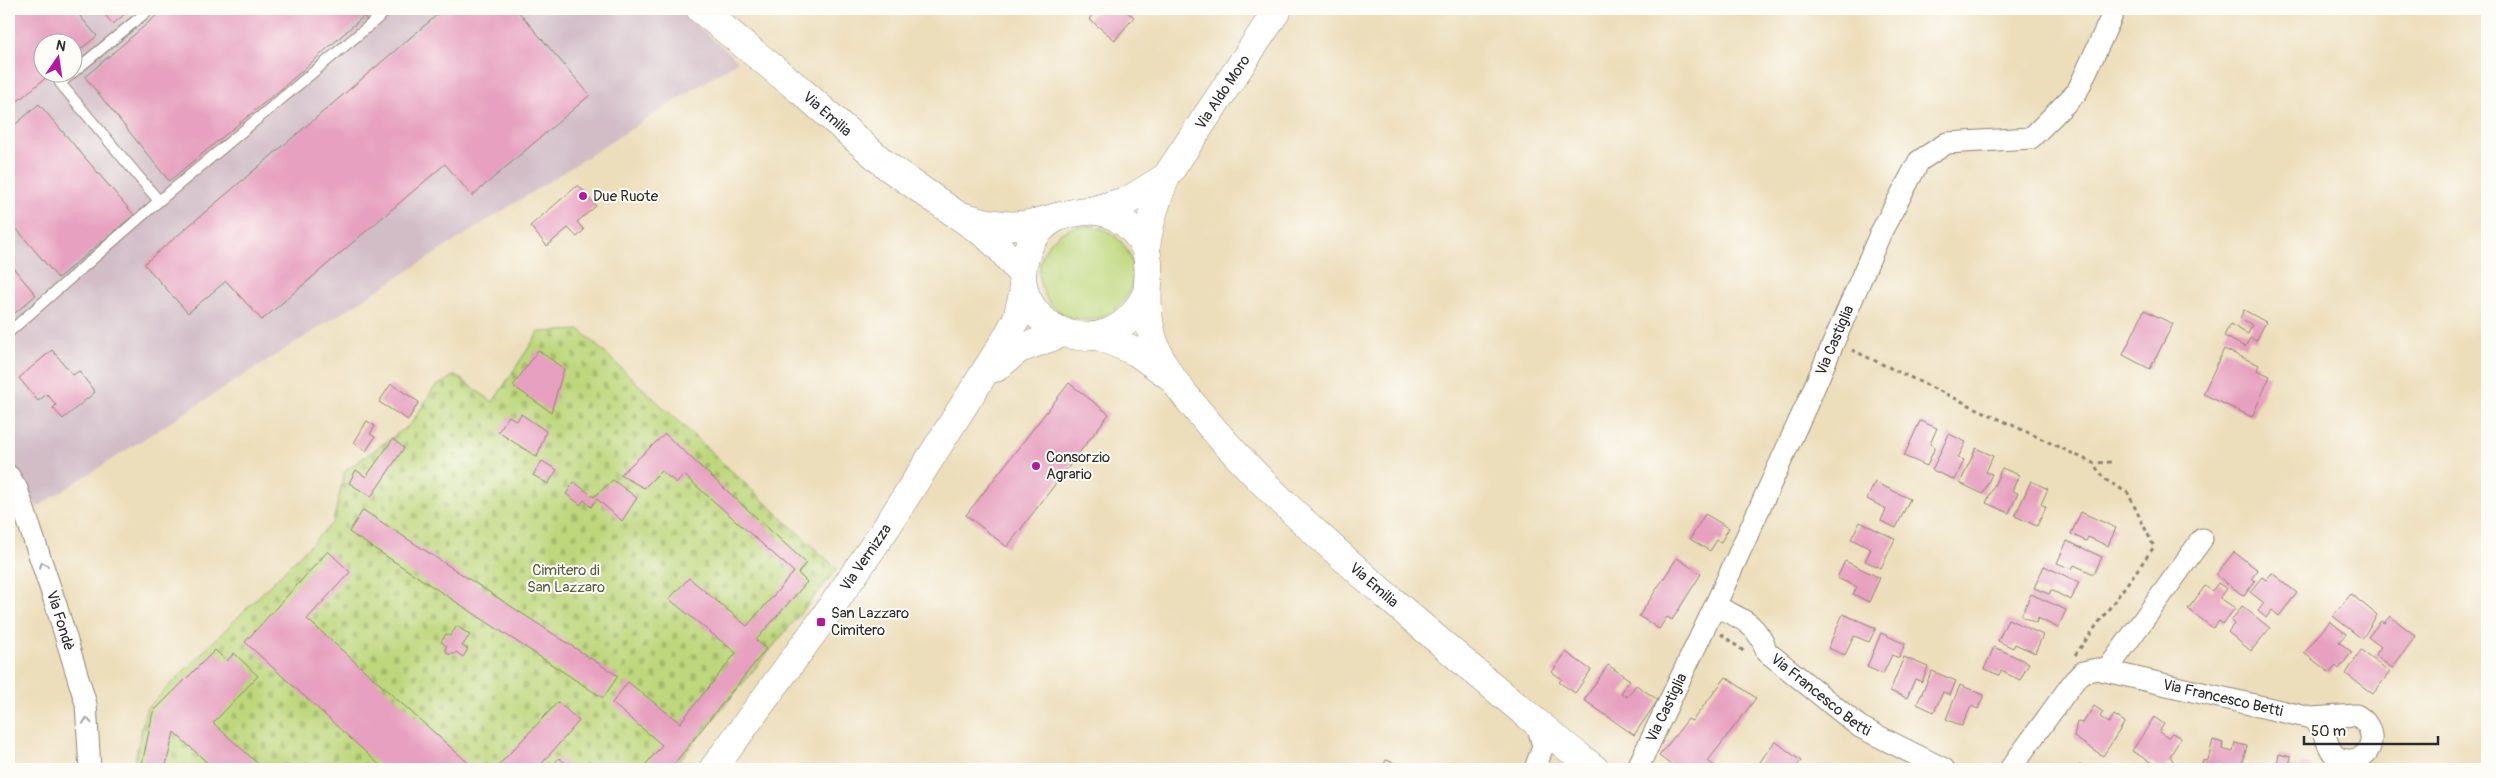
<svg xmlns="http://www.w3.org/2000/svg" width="2496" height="778" font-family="Pangolin,sans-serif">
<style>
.industrial{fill:#d2bdc7;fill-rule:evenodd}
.grass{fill:#bed77c;stroke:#748154}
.cemetery{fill:url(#cemetery-stones);stroke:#748154}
.building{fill:#e7a0bf}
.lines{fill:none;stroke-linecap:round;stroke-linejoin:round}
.lane-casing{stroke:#8c8473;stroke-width:12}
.street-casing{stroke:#8c8473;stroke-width:23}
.secondary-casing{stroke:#8c8473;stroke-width:29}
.primary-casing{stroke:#8c8473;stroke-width:29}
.path{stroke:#8c8473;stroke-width:3;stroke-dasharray:4 4;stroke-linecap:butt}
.lane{stroke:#fff;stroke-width:10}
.street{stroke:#fff;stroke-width:21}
.secondary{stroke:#fff;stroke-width:28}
.primary{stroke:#fff;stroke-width:28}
.oneway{stroke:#a0a0a0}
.poi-dot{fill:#b5179e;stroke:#fdfcf7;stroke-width:2}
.labels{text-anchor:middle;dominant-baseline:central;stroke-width:4;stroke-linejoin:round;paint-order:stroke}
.street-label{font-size:15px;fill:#2b2b2b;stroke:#fdfcf7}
.poi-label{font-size:15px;fill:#2b2b2b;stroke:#fdfcf7;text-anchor:start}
.park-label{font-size:15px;fill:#575f43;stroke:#fdfcf7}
</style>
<defs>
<pattern id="cemetery-stones" width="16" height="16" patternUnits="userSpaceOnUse" patternTransform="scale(1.25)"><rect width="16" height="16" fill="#bed77c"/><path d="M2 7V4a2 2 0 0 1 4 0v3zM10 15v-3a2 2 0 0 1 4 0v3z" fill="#a3b96b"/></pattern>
</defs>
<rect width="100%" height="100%" fill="#fdfcf7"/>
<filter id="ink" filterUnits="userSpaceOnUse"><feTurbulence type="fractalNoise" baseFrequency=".02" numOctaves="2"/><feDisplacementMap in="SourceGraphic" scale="10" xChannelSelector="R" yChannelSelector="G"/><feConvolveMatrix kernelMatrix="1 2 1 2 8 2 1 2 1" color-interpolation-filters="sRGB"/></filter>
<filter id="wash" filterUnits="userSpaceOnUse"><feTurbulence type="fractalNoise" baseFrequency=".0096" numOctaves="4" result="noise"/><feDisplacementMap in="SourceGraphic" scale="20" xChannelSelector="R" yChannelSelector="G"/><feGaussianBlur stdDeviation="1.12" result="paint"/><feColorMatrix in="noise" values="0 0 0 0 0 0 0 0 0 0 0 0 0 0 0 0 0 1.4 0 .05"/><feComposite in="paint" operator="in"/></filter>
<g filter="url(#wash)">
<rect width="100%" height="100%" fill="#eddebb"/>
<path class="industrial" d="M9 9H677L738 61 37 507 9 462ZM42 42H72V72H42Z"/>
<circle class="grass" cx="1086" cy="273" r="47"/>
<path class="cemetery" d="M580 330 837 569 672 769H133L146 709 333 522 345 471 411 424 434 388 455 375 493 402 539 332Z"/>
<g id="blocks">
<g class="building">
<path d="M9 9H74L97 36 72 56V42H42V72H53L9 108V52L14 47 9 41Z"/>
<path d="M100 9H131L113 24Z"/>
<path d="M164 9H381L367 21 364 16 286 85 169 181 85 77Z"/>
<path d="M444 9H516L590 95 472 196 445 164 262 320 226 281 188 313 144 264Z"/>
<path d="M1098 9H1123L1134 17 1115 40 1089 19Z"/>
<path d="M39 104 134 215 58 278 9 220V130Z"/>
<path d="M578 185 596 206 577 222 584 230 577 237 568 228 547 246 530 226Z"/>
<path d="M9 263 36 295 9 318Z"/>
<path d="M2144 310 2173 324 2150 369 2123 355Z"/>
<path d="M2244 310 2266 322 2256 341 2250 338 2245 347 2224 336 2230 324 2248 334 2252 325 2240 318Z"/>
<path d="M2224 349 2259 365 2257 370 2270 376 2252 417 2203 394Z"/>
<path d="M52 350 73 375 79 371 95 392 63 419 53 408 56 405 47 394 38 401 19 378Z"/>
<path d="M538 350 564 369 551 412 513 386Z"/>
<path d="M1069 383 1109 414 1007 547 966 515Z"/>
<path d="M391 384 419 402 408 420 379 402Z"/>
<path d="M521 414 546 431 537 457 498 432 509 416 517 421Z"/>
<path d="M367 421 375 426 370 434 375 437 366 451 354 443Z"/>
<path d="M1920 421 1937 428 1930 444 1935 447 1927 466 1904 456Z"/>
<path d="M665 434 806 563 798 573 807 582 756 640 766 649 670 769H642L662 745 612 703 628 682 680 723 736 653 669 599 689 578 747 626 794 572 684 475 677 483 661 471 644 488 620 475Z"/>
<path d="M1949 434 1966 442 1958 458 1964 460 1955 480 1932 470Z"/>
<path d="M393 439 404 448 371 497 349 483 356 470 366 477Z"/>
<path d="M1976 448 1993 456 1986 472 1992 474 1983 494 1960 483Z"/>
<path d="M542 461 557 470 548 484 533 475Z"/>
<path d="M2002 468 2019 475 2012 491 2018 493 2009 513 1986 503Z"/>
<path d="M613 480 637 498 622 521 597 499 591 507 584 500 581 505 566 494 574 482 594 497Z"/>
<path d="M2031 481 2048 489 2041 504 2046 507 2037 526 2015 516Z"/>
<path d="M1875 482 1910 499 1896 528 1881 521 1886 509 1867 499Z"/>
<path d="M363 510 618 676 603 698 349 532Z"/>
<path d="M2081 512 2116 528 2108 546 2088 537 2086 541 2071 534Z"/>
<path d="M1705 514 1729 528 1721 542 1717 540 1710 551 1690 539Z"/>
<path d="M1860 522 1895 539 1881 568 1865 561 1871 549 1851 539Z"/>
<path d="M2067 541 2102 557 2094 574 2074 565 2072 569 2057 563Z"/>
<path d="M328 551 350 572 307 619 475 769H384L245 642Z"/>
<path d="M2234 552 2258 570 2252 578 2255 581 2244 596 2216 575Z"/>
<path d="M1677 558 1701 574 1672 620 1667 617 1659 629 1639 616Z"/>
<path d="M1845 561 1880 578 1869 602 1853 594 1857 587 1837 578Z"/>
<path d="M2044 566 2079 582 2071 600 2051 590 2049 594 2034 588Z"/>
<path d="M2272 573 2297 593 2279 616 2272 610 2266 618 2258 611 2264 603 2250 592 2262 577 2266 580Z"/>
<path d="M2218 583 2227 589 2220 598 2235 608 2223 624 2219 621 2213 628 2188 609 2205 586 2212 591Z"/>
<path d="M2031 594 2066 610 2058 628 2038 618 2036 623 2021 616Z"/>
<path d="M2351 594 2377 615 2362 639 2333 616Z"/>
<path d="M2242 606 2270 628 2251 651 2228 632 2234 624 2231 621Z"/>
<path d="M1843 614 1876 628 1869 642 1854 636 1845 655 1828 648Z"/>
<path d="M2390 616 2416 636 2392 668 2375 655 2381 647 2368 637 2381 621 2384 623Z"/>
<path d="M2008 619 2043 635 2035 653 2015 644 2013 648 1998 641Z"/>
<path d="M2330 621 2346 634 2339 642 2352 652 2339 669 2336 666 2330 673 2304 653Z"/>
<path d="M457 626 470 635 462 646 468 649 463 657 456 652 454 654H448L445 649 447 646 441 642 446 634 450 636Z"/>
<path d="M1881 633 1905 644 1899 658 1892 655 1883 674 1867 667Z"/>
<path d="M1994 647 2029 663 2020 680 2001 671 1999 675 1984 669Z"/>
<path d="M215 650 227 661 234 653 258 676 213 723 264 769H214L174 732 165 769H141L153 712Z"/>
<path d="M2361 650 2390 672 2373 694 2346 674Z"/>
<path d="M1566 652 1591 670 1575 693 1559 682 1562 679 1552 672Z"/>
<path d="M1904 657 1928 667 1922 682 1915 679 1907 698 1890 691Z"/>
<path d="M1608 665 1630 680 1621 693 1627 697 1636 685 1658 700 1634 735 1584 700Z"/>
<path d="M1932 671 1956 681 1950 695 1943 692 1934 712 1917 704Z"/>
<path d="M1726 677 1756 698 1708 761 1719 769H1677L1659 756 1688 719 1692 721Z"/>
<path d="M1960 685 1984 695 1978 709 1971 706 1962 726 1946 719Z"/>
<path d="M558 702 579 721 537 769H495Z"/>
<path d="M2094 706 2103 712 2100 717 2109 723 2114 715 2125 722 2103 756 2074 737 2077 722 2083 723Z"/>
<path d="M2154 717 2164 724 2159 732 2168 738 2172 733 2181 738 2170 756 2173 761 2162 769 2132 751Z"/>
<path d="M2213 740 2223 743 2222 749 2233 752 2235 743 2247 746 2241 769H2203L2202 761 2208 760Z"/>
<path d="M1775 741 1801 761 1794 769H1755Z"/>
<path d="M2279 754 2291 757 2289 766 2300 768 2301 763 2312 765 2311 769H2276Z"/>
<path d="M559 758 573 769H549Z"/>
<path d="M1386 760 1413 769H1378L1380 765 1383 766Z"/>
<path d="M2079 765 2095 769H2078Z"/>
</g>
</g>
</g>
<g filter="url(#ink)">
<use href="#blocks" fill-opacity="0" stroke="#8c8473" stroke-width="1"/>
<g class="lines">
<g class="lane-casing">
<g id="lane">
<path d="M150 9 60 83 159 201 389 9"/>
<path d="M9 332 159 201"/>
</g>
</g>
<g class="street-casing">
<g id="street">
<path id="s1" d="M9 476 17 489 56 605 86 704 90 769"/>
<path id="s2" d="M1715 606C1742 619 1756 622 1767 652L1860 727 1944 769"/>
<path d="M2107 670 2202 539"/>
<path d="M1535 769 1543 746 1537 724"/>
<path id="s3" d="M1637 769 1715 606 1811 395 1881 232 1919 161 1947 143 2031 138 2077 92 2115 9"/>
<path id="s4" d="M2010 769 2074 681 2083 672 2097 669 2311 718 2356 715C2377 725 2377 758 2351 760 2327 762 2330 739 2319 726 2317 723 2314 720 2311 718"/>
</g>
</g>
<g class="secondary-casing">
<g id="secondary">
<path d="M1094 210 1129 200 1166 177"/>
<path id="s5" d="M1146 250C1148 224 1156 201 1166 177L1278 9"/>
<path d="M996 368 1019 349 1063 333"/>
<path id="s6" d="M713 769 821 622 886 528 1007 337 1017 318 1024 290"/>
</g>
</g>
<g class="primary-casing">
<g id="primary">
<path id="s7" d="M700 9 800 90 887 166 986 235 1000 248 1022 275"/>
<path id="s8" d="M958 215C978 221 999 227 1021 225 1058 222 1092 195 1126 224 1159 251 1145 274 1148 309 1149 334 1159 362 1175 382 1236 463 1312 531 1389 598 1456 656 1524 714 1595 769"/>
<path d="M1057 217C1041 226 1031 238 1026 254 1001 325 1109 378 1147 292"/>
<path d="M1098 336 1136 352 1168 375"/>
</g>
</g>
<g class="path">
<path d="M1852 350 2093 463 2112 462"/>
<path d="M1721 634 1746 653"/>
<path d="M2075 655 2154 547 2128 493 2104 479 2093 463"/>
</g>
<use href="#lane" class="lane"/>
<use href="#street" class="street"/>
<use href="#secondary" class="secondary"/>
<use href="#primary" class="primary"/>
</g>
<defs><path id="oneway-chevron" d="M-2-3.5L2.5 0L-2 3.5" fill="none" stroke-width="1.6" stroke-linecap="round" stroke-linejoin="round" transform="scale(1.25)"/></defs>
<g class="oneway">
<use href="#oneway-chevron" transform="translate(43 565) rotate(-109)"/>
<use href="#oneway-chevron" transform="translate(87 721) rotate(-94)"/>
</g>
</g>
<g class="poi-dot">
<circle cx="583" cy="196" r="5"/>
<circle cx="1036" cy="466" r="5"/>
<rect x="816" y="617" width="10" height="10" rx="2.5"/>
</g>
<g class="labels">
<g class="street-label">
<text stroke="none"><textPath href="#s5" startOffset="178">Via Aldo Moro</textPath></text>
<text stroke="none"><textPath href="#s7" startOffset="165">Via Emilia</textPath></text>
<text stroke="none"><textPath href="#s3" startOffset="472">Via Castiglia</textPath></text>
<text stroke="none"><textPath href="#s6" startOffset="261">Via Vernizza</textPath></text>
<text stroke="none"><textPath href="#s8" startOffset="630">Via Emilia</textPath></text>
<text stroke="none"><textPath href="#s1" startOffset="154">Via Fondè</textPath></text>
<text stroke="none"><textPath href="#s2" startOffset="141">Via Francesco Betti</textPath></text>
<text stroke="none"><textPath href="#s4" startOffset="265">Via Francesco Betti</textPath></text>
<text stroke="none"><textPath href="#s3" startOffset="68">Via Castiglia</textPath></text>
</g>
<g class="poi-label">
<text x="593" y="196">Due Ruote</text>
<text x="1046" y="457">Consorzio<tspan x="1046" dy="17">Agrario</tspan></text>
<text x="831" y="613">San Lazzaro<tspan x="831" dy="17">Cimitero</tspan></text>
</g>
<g class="park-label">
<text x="566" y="570">Cimitero di<tspan x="566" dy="17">San Lazzaro</tspan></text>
</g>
</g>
<rect width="2496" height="778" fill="none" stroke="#fdfcf7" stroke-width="30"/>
<g transform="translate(58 58) rotate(13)"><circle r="24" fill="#fdfcf7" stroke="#a9a8a5"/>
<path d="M0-4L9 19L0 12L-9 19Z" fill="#b5179e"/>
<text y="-8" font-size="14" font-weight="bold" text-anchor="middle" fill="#2b2b2b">N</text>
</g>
<path d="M2304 736v8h134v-8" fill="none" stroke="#2b2b2b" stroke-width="2.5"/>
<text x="2311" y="736" font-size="15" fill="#2b2b2b" stroke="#fdfcf7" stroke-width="4" paint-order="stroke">50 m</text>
</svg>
